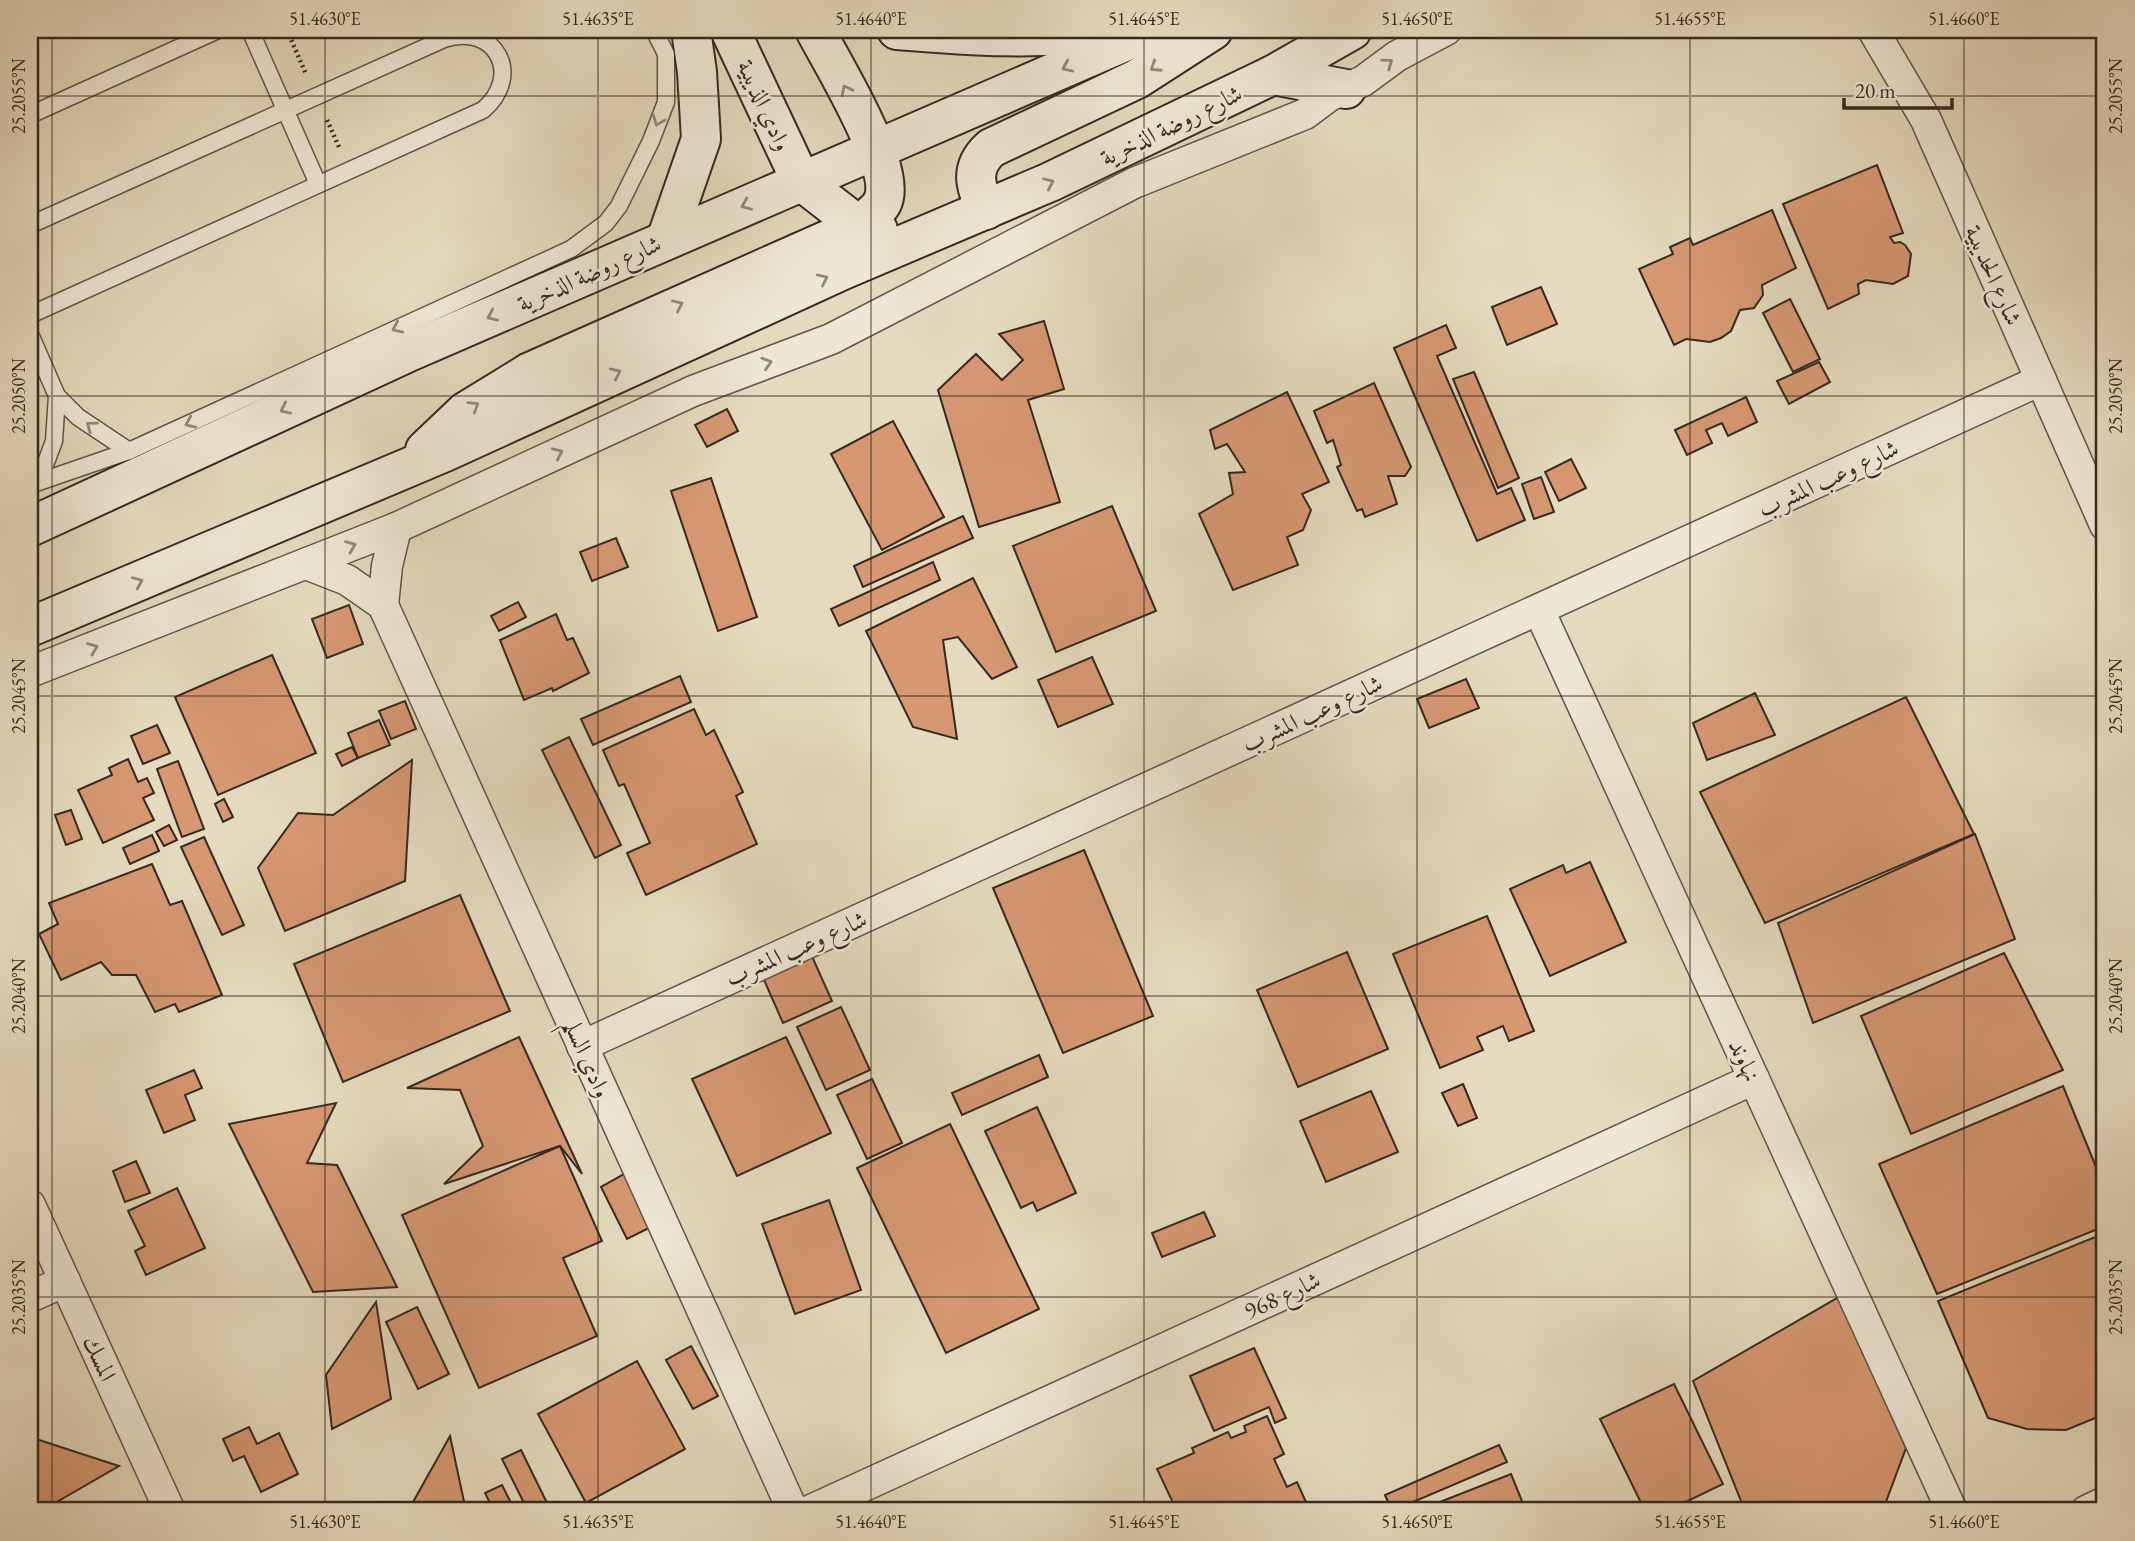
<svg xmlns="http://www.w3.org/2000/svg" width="2135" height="1541" font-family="'EB Garamond',Amiri,serif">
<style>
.building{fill:#d69772;stroke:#352921;stroke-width:2}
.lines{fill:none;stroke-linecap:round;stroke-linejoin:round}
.lane-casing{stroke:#615548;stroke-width:19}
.street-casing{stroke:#615548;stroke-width:33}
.secondary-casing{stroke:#352921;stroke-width:42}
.path{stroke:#352921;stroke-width:4.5;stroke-dasharray:2 3.5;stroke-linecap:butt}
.lane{stroke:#eee7d5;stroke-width:16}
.street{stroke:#eee7d5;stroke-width:30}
.secondary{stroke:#eee7d5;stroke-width:38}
.oneway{stroke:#92887b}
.ticks{fill:none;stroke:#352921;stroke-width:2;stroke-opacity:0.45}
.labels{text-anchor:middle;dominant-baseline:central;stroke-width:5;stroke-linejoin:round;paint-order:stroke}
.street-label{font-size:24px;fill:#352921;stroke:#eee7d5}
.neatline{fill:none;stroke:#352921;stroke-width:2.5}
.ticks-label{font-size:18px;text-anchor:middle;fill:#352921}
</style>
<rect width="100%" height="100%" fill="#e5dabe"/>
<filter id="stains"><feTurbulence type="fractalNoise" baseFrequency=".00286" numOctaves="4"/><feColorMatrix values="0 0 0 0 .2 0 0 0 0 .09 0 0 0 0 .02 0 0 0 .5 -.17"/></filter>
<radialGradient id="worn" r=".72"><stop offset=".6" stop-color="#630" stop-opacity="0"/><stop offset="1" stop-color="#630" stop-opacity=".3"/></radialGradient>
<g class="building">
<path d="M1877 165 1903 233 1890 237 1894 243 1900 242 1905 245 1911 254 1908 276 1893 284 1866 280 1858 284 1859 294 1828 309 1783 204Z"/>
<path d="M1772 210 1796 268 1762 285 1763 295 1754 308 1740 310 1731 331 1721 338 1710 342 1686 339 1674 345 1639 269 1673 254 1670 247 1690 238 1693 245Z"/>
<path d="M1541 287 1557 324 1507 345 1492 307Z"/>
<path d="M1790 299 1820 359 1793 372 1763 313Z"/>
<path d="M1044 321 1064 389 1028 400 1060 502 979 527 938 390 976 354 1002 380 1023 360 999 334Z"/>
<path d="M1446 325 1456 348 1437 356 1497 494 1511 488 1525 520 1477 541 1394 348Z"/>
<path d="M1819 362 1830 382 1789 404 1777 381Z"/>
<path d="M1474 372 1519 478 1498 488 1453 379Z"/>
<path d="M1374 383 1411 467 1405 476H1388L1397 504 1365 517 1362 509 1357 511 1337 467 1341 465 1333 440 1327 443 1314 411Z"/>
<path d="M1287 392 1329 482 1302 494 1311 510 1303 530 1287 537 1298 565 1233 590 1199 514 1233 494 1229 473 1245 472 1227 444 1215 449 1210 430Z"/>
<path d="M1746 397 1757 422 1728 436 1722 423 1706 430 1712 443 1687 455 1675 430Z"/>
<path d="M727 409 738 431 707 447 695 425Z"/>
<path d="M893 421 944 517 882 550 831 454Z"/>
<path d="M1571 459 1586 488 1559 501 1545 472Z"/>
<path d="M1541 477 1554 512 1534 519 1522 484Z"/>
<path d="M711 478 757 617 718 631 671 491Z"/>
<path d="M1112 506 1156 611 1056 652 1013 546Z"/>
<path d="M963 516 973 538 863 587 854 566Z"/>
<path d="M616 538 628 567 592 581 580 552Z"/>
<path d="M933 562 940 580 839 626 831 609Z"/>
<path d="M973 578 1017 667 992 679 958 637 943 640 957 739 913 727 866 631Z"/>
<path d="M518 602 526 617 499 631 491 616Z"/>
<path d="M349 605 363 644 327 658 312 619Z"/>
<path d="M556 614 567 640 573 638 589 673 553 691 552 688 524 700 500 640Z"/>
<path d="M272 655 316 753 218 795 175 697Z"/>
<path d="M1092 657 1113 704 1058 727 1038 680Z"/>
<path d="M680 676 691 702 593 745 581 719Z"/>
<path d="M1466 679 1479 708 1429 728 1417 699Z"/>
<path d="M1755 693 1775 735 1707 760 1693 723Z"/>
<path d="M1906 697 1974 834 1765 923 1700 792Z"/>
<path d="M405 701 416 729 391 739 379 711Z"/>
<path d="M694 709 706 735 714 730 743 792 736 796 757 844 646 895 627 853 650 843 624 784 619 786 603 750Z"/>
<path d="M379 720 390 745 358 758 348 733Z"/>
<path d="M157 725 170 753 143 764 131 736Z"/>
<path d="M569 737 621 845 595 858 542 750Z"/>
<path d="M352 747 358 758 342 766 336 754Z"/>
<path d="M128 759 138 782 147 778 154 793 143 798 154 820 103 843 78 790 112 775 109 768Z"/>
<path d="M412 760 405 881 285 931 258 868 298 813 333 815Z"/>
<path d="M178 761 204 829 182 837 157 769Z"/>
<path d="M224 799 233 817 223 822 215 804Z"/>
<path d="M71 810 82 839 66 845 55 815Z"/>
<path d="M169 825 177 840 164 846 156 832Z"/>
<path d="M1975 834 2015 939 1813 1023 1778 923Z"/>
<path d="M152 835 159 851 130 864 123 848Z"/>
<path d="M204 837 244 925 222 935 181 847Z"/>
<path d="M1084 850 1153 1016 1063 1053 993 888Z"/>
<path d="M1590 862 1626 942 1550 976 1510 889 1563 865 1566 873Z"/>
<path d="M152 864 170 905 182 901 222 995 179 1012 175 1004 155 1012 136 975H112L101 962 61 980 39 934 58 924 49 903Z"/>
<path d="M460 895 510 1011 343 1082 294 964Z"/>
<path d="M1487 916 1534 1031 1509 1041 1503 1026 1477 1037 1483 1050 1440 1068 1393 954Z"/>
<path d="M810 952 832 1001 783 1023 761 973Z"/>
<path d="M1347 952 1388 1049 1298 1087 1257 990Z"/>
<path d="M2004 953 2063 1070 1911 1134 1861 1016Z"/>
<path d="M841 1007 870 1070 826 1090 797 1027Z"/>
<path d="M519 1037 582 1174 560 1146 444 1184 483 1146 460 1090 407 1088Z"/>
<path d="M786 1037 831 1133 737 1176 692 1079Z"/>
<path d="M1039 1055 1048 1077 962 1115 952 1093Z"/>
<path d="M194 1070 202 1088 185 1095 195 1120 164 1133 146 1090Z"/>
<path d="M872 1079 902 1143 867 1159 837 1095Z"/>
<path d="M1463 1084 1477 1118 1458 1126 1442 1093Z"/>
<path d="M2063 1086 2105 1189V1226L1937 1294 1879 1164Z"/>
<path d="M1371 1091 1398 1152 1326 1182 1300 1121Z"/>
<path d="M336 1103 307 1163 337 1165 397 1287 313 1292 229 1124Z"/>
<path d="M1037 1107 1076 1193 1037 1211 1033 1202 1021 1208 985 1131Z"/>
<path d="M950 1124 1039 1309 946 1353 857 1168Z"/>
<path d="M560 1146 602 1241 563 1258 597 1336 479 1388 402 1215Z"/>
<path d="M136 1161 150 1193 125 1202 113 1171Z"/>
<path d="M626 1173 653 1226 627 1239 601 1187Z"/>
<path d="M177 1188 205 1248 146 1275 135 1251 145 1246 128 1211Z"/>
<path d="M829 1200 861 1290 795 1314 762 1224Z"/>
<path d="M1204 1212 1215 1236 1162 1257 1152 1233Z"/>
<path d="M2105 1233V1414L2066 1430 2027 1429 1988 1418 1938 1301Z"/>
<path d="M1839 1297 1906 1448 1884 1507 1875 1511H1745L1693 1381Z"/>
<path d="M376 1302 391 1399 332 1429 326 1375Z"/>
<path d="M417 1307 449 1374 418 1389 386 1322Z"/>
<path d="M691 1346 718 1396 693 1409 666 1360Z"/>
<path d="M1254 1348 1286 1418 1275 1423 1269 1407 1214 1431 1190 1376Z"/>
<path d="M637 1361 685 1449 586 1503 538 1414Z"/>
<path d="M1674 1384 1723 1484 1667 1511H1645L1600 1419Z"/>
<path d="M1267 1416 1284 1454 1274 1459 1287 1487 1297 1482 1310 1511H1182L1178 1503 1174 1505 1157 1469 1194 1453 1192 1448 1228 1432 1231 1438 1246 1432 1244 1426Z"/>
<path d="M249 1427 257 1444 279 1433 298 1474 261 1492 244 1456 233 1461 223 1439Z"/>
<path d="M450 1436 466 1511H408Z"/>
<path d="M30 1437 119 1466 41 1511H30Z"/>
<path d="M1499 1445 1507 1462 1392 1511 1385 1495Z"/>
<path d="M521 1450 551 1511H528L502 1459Z"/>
<path d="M1511 1474 1526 1511H1417Z"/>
<path d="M502 1485 515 1511H494L485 1493Z"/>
</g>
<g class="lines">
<g class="lane-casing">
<g id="lane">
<path d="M250 30 318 184"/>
<path d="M30 115 218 30"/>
<path d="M30 225 444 39C495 22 524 75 483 110L30 315"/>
<path d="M30 334 57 396 78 417 129 451"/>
<path d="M39 481 54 441 57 396"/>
<path d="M30 485 129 451 571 249 606 223 619 206 651 141 666 102V54L654 30"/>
</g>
</g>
<g class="street-casing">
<g id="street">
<path d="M1873 30 1926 120 2105 525"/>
<path d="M306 564 347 580 383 605 793 1511"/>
<path d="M383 605 387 566 396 528"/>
<path d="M1539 610 1952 1511"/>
<path d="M30 672 396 528 693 391 831 339 1134 183 1305 114 1329 96 1363 81 1397 56 1446 30"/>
<path d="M582 1046 2041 380"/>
<path d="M30 1205 170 1511"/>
<path d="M30 1297 65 1281"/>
<path d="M809 1511 1754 1079"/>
<path d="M2086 1511 2105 1502"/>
</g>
</g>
<g class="secondary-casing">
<g id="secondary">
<path d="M730 30 801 181 859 226 878 230"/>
<path d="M897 30C970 36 1040 41 1113 30"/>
<path d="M1273 75 1346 89"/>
<path d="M986 210C975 186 969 168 991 148L1137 79 1213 30"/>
<path d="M666 240 701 139 697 72 691 30"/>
<path d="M425 450 465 412 530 372 859 226C866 219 878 211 882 203 899 170 832 63 815 30"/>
<path d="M30 527 411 351 1152 30"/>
<path d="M30 627 445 452 843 270 1050 182 1273 75 1352 30"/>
</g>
</g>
<g class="path">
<path d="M287 30 306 74"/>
<path d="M327 120 339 147"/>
</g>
<use href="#lane" class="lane"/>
<use href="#street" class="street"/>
<use href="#secondary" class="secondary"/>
</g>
<defs><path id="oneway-chevron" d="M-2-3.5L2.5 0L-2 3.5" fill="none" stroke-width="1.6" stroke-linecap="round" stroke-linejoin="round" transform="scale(1.75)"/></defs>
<g class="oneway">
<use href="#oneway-chevron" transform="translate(1388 63) rotate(-36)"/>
<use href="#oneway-chevron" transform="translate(1067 67) rotate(156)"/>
<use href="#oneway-chevron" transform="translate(1155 67) rotate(147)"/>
<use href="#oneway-chevron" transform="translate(846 90) rotate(-117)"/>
<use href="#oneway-chevron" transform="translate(658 121) rotate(111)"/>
<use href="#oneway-chevron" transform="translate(1049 183) rotate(-24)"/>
<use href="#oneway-chevron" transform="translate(746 205) rotate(157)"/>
<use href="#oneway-chevron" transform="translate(823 279) rotate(-25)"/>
<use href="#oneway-chevron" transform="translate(678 305) rotate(-25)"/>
<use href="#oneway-chevron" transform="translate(492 316) rotate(156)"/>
<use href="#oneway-chevron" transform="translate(397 328) rotate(156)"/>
<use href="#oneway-chevron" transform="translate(767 363) rotate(-17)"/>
<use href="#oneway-chevron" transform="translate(616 373) rotate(-25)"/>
<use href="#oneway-chevron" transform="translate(474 406) rotate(-32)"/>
<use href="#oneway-chevron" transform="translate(285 409) rotate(155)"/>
<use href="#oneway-chevron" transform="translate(190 423) rotate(156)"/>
<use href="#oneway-chevron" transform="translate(91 426) rotate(-143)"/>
<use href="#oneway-chevron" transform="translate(558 453) rotate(-25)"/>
<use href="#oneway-chevron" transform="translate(351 546) rotate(-22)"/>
<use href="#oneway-chevron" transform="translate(138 582) rotate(-23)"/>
<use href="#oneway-chevron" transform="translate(93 648) rotate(-21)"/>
</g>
<path class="ticks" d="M52 30V1511M325 30V1511M598 30V1511M871 30V1511M1144 30V1511M1417 30V1511M1690 30V1511M1964 30V1511M30 96H2105M30 396H2105M30 696H2105M30 996H2105M30 1297H2105"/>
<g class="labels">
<g class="street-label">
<text transform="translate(765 105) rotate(65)">وادي الذيبية</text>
<text transform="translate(1171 125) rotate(-26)">شارع روضة الذخرية</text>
<text transform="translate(589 273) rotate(-24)">شارع روضة الذخرية</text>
<text transform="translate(1994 275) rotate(66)">شارع الحديبية</text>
<text transform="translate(1828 478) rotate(-25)">شارع وعب المشرب</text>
<text transform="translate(1312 713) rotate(-25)">شارع وعب المشرب</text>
<text transform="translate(796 948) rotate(-24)">شارع وعب المشرب</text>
<text transform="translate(588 1058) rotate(66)">وادي السلم</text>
<text transform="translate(1745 1060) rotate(65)">نهاوند</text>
<text transform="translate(1282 1295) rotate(-25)">شارع 968</text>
<text transform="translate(100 1358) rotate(65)">المسك</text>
</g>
</g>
<rect width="2135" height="1541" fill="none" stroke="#e5dabe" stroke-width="77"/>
<path d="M1844 98v10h108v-10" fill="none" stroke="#352921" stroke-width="3.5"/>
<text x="1855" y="98" font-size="21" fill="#352921" stroke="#eee7d5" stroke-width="5" paint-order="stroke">20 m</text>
<rect x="38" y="38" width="2058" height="1464" class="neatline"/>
<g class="ticks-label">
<text x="325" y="25">51.4630°E</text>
<text x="598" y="25">51.4635°E</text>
<text x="871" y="25">51.4640°E</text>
<text x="1144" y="25">51.4645°E</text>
<text x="1417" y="25">51.4650°E</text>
<text x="1690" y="25">51.4655°E</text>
<text x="1964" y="25">51.4660°E</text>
<text transform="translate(19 96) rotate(-90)" y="6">25.2055°N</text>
<text transform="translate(2116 96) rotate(-90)" y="6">25.2055°N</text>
<text transform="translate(19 396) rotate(-90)" y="6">25.2050°N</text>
<text transform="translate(2116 396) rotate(-90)" y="6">25.2050°N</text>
<text transform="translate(19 696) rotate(-90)" y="6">25.2045°N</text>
<text transform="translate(2116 696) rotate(-90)" y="6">25.2045°N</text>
<text transform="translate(19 996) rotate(-90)" y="6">25.2040°N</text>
<text transform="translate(2116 996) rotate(-90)" y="6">25.2040°N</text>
<text transform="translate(19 1297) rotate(-90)" y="6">25.2035°N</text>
<text transform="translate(2116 1297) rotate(-90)" y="6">25.2035°N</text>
<text x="325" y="1528">51.4630°E</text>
<text x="598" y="1528">51.4635°E</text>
<text x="871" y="1528">51.4640°E</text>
<text x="1144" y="1528">51.4645°E</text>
<text x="1417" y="1528">51.4650°E</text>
<text x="1690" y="1528">51.4655°E</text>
<text x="1964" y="1528">51.4660°E</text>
</g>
<rect width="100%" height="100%" filter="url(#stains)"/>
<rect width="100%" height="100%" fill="url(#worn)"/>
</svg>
